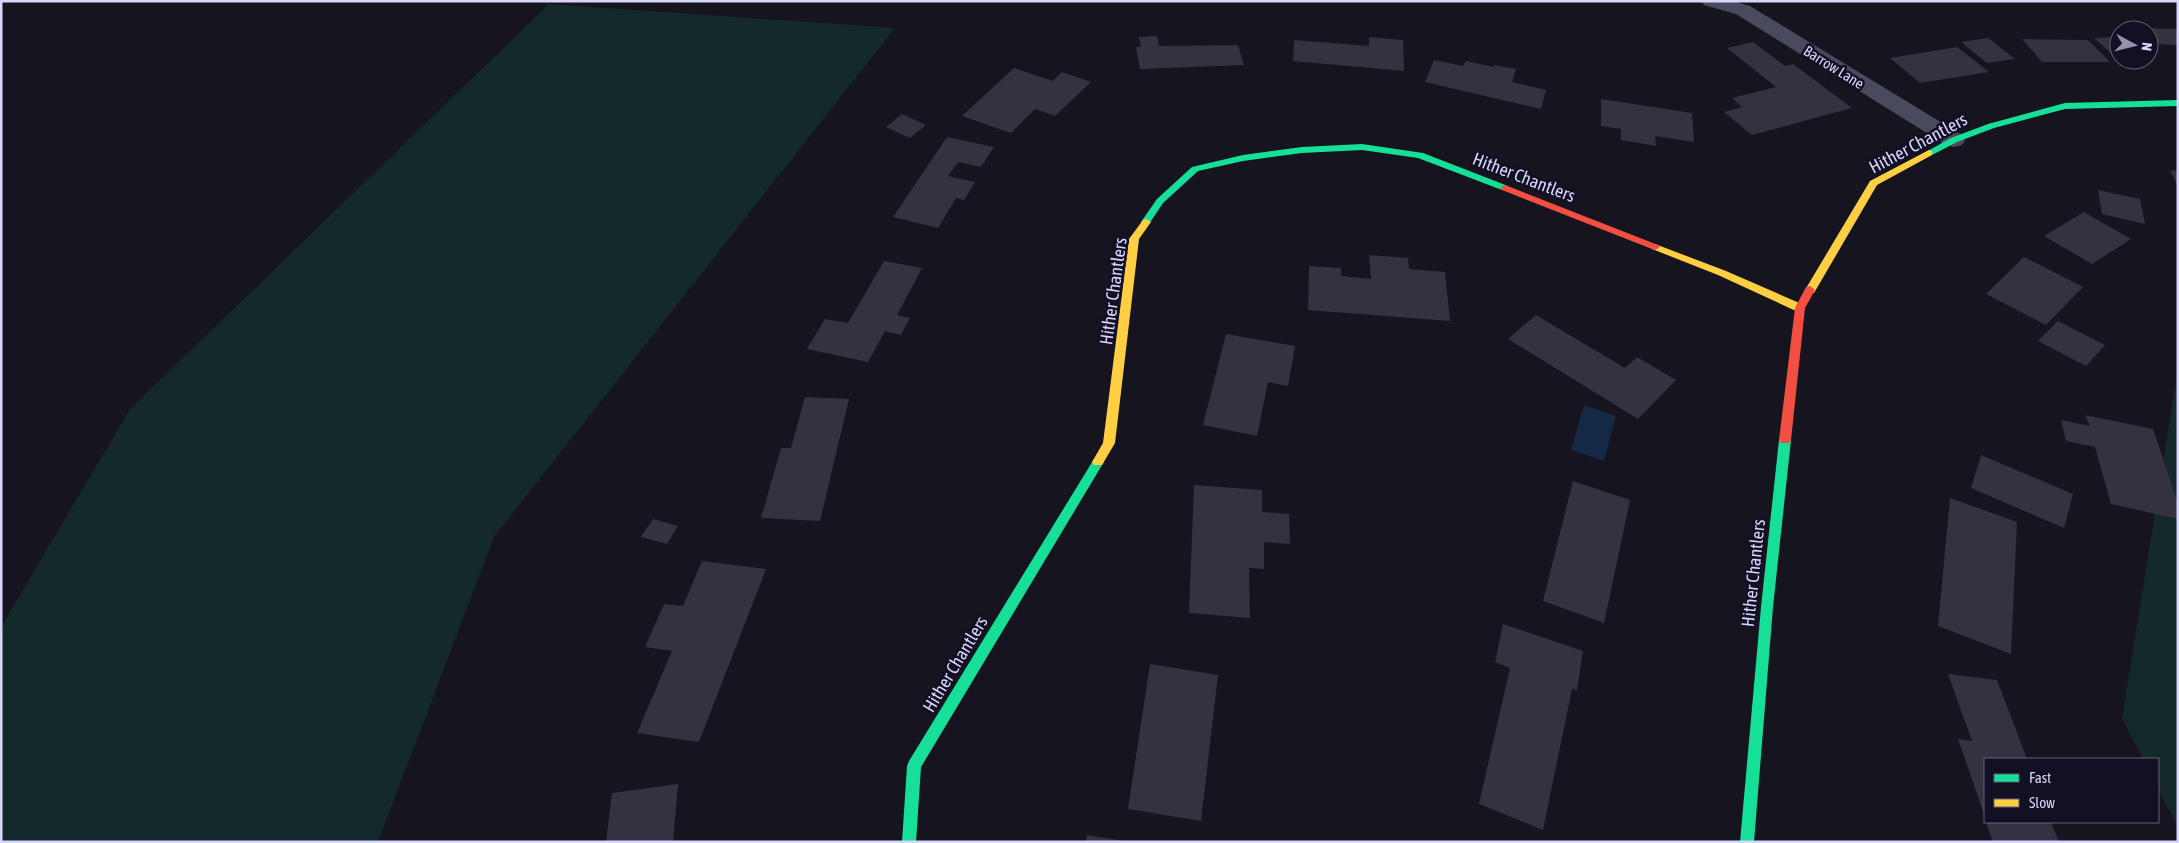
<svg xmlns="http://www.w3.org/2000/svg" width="2179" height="843" font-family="'Asap Condensed',sans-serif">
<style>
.green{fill:#142929}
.water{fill:#142945}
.building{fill:#343241}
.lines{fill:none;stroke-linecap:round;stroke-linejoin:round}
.street{fill:#4a4a5f;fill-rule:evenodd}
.fast{fill:#16e098;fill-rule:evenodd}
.slow{fill:#ffcf43;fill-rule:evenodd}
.jam{fill:#f24e42;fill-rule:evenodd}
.labels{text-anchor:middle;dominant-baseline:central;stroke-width:5;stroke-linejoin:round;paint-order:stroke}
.far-street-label{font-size:15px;fill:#d8d6fc;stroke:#131023}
.street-label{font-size:18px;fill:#d8d6fc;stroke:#131023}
</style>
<rect width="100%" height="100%" fill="#16141f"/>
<g class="green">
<path d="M549 4 895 28 494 537 378 842H1V627L130 409Z"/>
<path d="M2178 380V827L2158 789V759H2143L2122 719 2176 381Z"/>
</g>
<path class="water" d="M1584 405 1616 416 1604 461 1571 450Z"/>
<g class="building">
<path d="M2140 28 2178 29V45L2155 44 2149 38V30H2142Z"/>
<path d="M1157 36 1159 46 1238 45 1244 65 1140 69 1136 47H1141L1139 37Z"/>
<path d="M1369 37 1403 40 1404 71 1293 61 1294 40 1369 46Z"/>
<path d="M2119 37V55H2113L2094 38Z"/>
<path d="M1988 38 2015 59 1987 63 1961 42Z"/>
<path d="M2022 39 2088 40 2110 62H2042Z"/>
<path d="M1753 42 1785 66 1793 64 1852 108 1752 135 1724 112 1742 107 1732 98 1776 87 1727 48Z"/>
<path d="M1957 47 1989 72 1920 83 1890 58Z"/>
<path d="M1434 60 1463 66 1466 61 1493 67 1495 65 1516 69 1512 82 1546 90 1541 109 1425 82Z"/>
<path d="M1014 68 1053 81 1062 72 1091 82 1055 116 1035 109 1011 133 962 116Z"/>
<path d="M1601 99 1692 113 1694 142 1655 136 1656 146 1621 140V129L1601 126Z"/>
<path d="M902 114 926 125 910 138 886 127Z"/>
<path d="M947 137 994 147 981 167 958 162 948 176 975 182 964 200 956 198 938 228 893 217Z"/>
<path d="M2170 170 2178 171V187Z"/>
<path d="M2098 190 2140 199 2145 224 2102 214Z"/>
<path d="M2084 212 2131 239 2092 264 2044 236Z"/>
<path d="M1369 255 1408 258 1409 269 1445 272 1450 321 1308 310 1309 266 1341 268V276L1371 279Z"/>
<path d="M2024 257 2083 287 2046 325 1986 294Z"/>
<path d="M884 261 922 268 897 315 910 318 901 335 885 331 868 362 807 349 825 319 848 323Z"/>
<path d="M1536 315 1625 368 1637 357 1676 380 1638 419 1508 339Z"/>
<path d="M2058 321 2105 345 2086 366 2038 341Z"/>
<path d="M1226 334 1295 346 1288 386 1268 382 1257 436 1203 425Z"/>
<path d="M805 397 849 399 820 521 761 518 781 448H791Z"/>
<path d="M2085 415 2153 429 2178 503V519L2111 504 2095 447 2066 441 2061 420 2090 426Z"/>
<path d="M1981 455 2073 494 2064 528 1971 488Z"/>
<path d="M1573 481 1630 500 1604 623 1543 601Z"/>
<path d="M1194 485 1262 490V512L1289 514 1290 544 1264 542V569L1249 568 1250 618 1189 613Z"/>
<path d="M1950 498 2017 522 2011 654 1938 626Z"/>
<path d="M653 519 678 526 667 544 641 537Z"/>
<path d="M702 561 766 569 699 742 637 733 672 651 645 647 664 604 683 606Z"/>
<path d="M1503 624 1583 651 1577 690 1572 689 1543 830 1479 804 1510 668 1495 662Z"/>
<path d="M1150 664 1218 675 1201 821 1128 809Z"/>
<path d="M1948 674 1997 680 2027 759H1985V817L1958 739 1972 741Z"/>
<path d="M678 784 673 842H606L612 793Z"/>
<path d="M1986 822H2051L2059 842H1993Z"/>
<path d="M1087 835 1124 841V842H1086Z"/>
</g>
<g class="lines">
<path class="street" d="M1702 1H1733L1750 6 1962 135 1965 140 1962 145 1954 147 1946 145 1736 14 1704 5Z"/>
<g class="fast">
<path d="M2178 100V106L2065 109 1994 128 1957 142 1932 155H1926L1924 153 1951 138 1988 124 2065 103Z"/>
<path d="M1362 144 1423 153 1508 186 1510 188 1508 190H1502L1418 158 1362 150 1302 153 1243 161 1198 171 1163 203 1149 224H1143L1141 222 1157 199 1192 167 1243 155 1302 147Z"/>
<path d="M1785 436 1789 437 1791 440 1773 607 1754 842H1740L1761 607 1779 440 1781 437Z"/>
<path d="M1098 457 1102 459 1104 462 1102 465 921 767 916 842H902L907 766 909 761 1094 459Z"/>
</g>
<g class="slow">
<path d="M1929 150 1932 151V155L1877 185 1814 293H1806L1805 290 1870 181Z"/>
<path d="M1146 219 1151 222 1139 239 1115 443 1102 465H1094L1092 462 1103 443 1129 239 1143 220Z"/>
<path d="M1655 244 1726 271 1804 305 1805 308 1800 312 1796 311 1718 275 1652 249 1650 247Z"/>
</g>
<g class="jam">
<path d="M1505 185 1658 245 1660 247 1655 250 1652 249 1502 190 1500 188Z"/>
<path d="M1810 286 1815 290 1805 308 1791 440 1789 443H1781L1779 440 1795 308 1806 287Z"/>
</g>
</g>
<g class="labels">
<g class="far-street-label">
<text transform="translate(1834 67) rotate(32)">Barrow Lane</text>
</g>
<g class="street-label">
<text transform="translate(1918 143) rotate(-28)">Hither Chantlers</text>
<text transform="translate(1524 177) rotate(21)">Hither Chantlers</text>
<text transform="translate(1113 291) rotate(-82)">Hither Chantlers</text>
<text transform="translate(1753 573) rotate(-84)">Hither Chantlers</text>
<text transform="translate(955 664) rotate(-59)">Hither Chantlers</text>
</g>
</g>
<rect width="2179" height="843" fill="none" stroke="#d8d6fc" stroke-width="5"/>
<rect x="1984" y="758" width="175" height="65" fill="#131023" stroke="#625f7a"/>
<rect x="1994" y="774" width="25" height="8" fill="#16e098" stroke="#625f7a"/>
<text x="2029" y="783" font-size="15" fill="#d8d6fc">Fast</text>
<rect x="1994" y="799" width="25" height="8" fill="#ffcf43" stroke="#625f7a"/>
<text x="2029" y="808" font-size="15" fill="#d8d6fc">Slow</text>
<g transform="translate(2134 45) rotate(97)"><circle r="24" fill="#131023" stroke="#625f7a"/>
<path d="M0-4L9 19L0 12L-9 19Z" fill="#9492af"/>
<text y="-8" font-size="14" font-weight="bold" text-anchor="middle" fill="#d8d6fc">N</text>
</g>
</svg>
